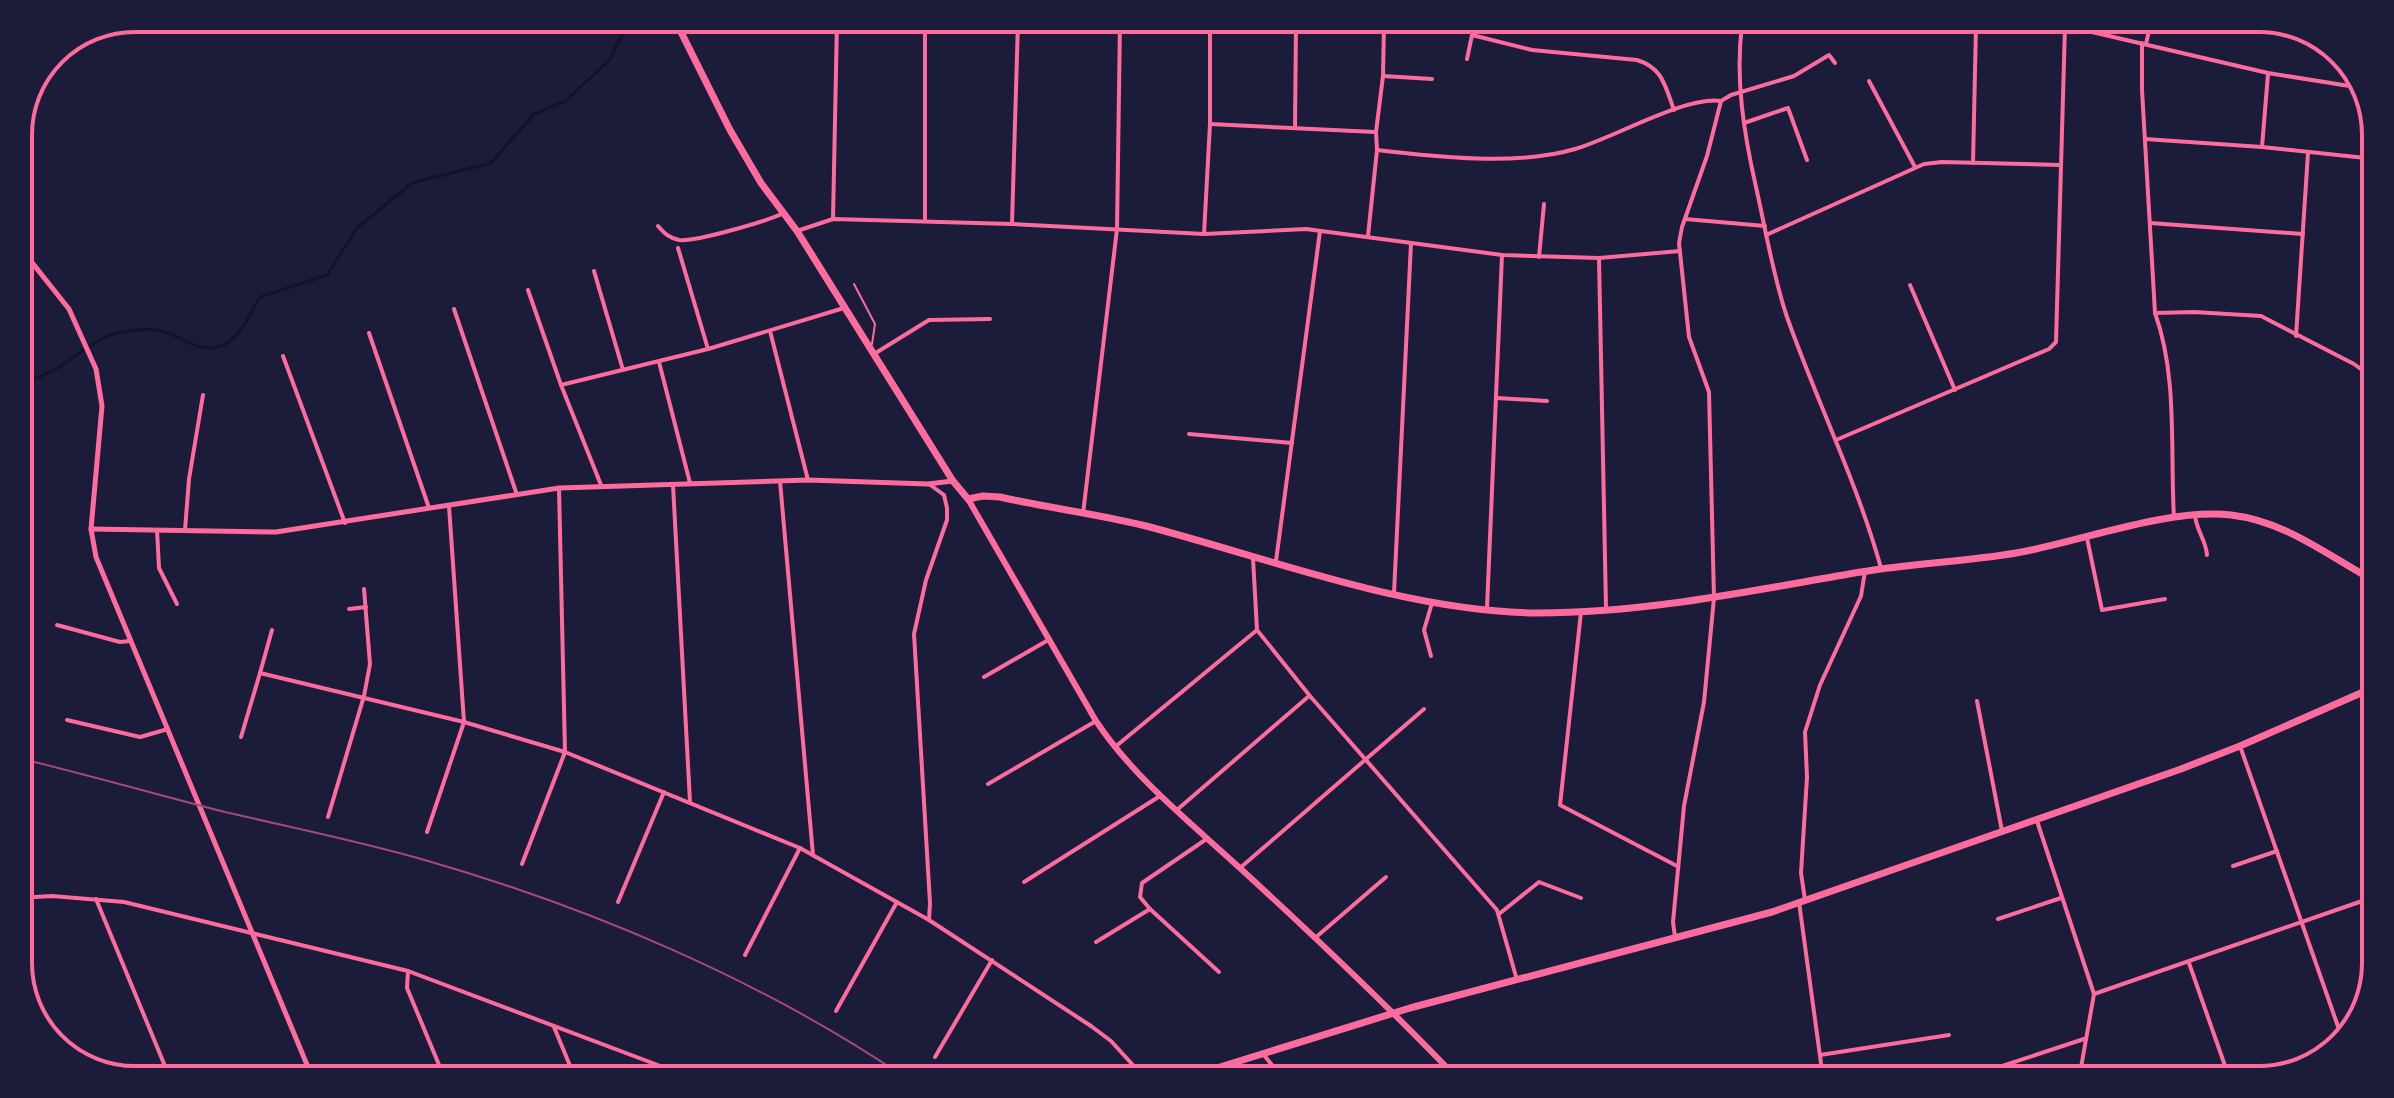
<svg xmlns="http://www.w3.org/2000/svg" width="2394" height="1098" font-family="'DejaVu Sans',sans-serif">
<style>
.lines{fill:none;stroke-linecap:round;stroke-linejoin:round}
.stream{stroke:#12122b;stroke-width:3}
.service{stroke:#ff6b9d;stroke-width:2}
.minor{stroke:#ff6b9d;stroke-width:4}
.tertiary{stroke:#ff6b9d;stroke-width:5}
.secondary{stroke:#ff6b9d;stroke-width:6}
.primary{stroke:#ff6b9d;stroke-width:7}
.trunk{stroke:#ff6b9d;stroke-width:7}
.tram{stroke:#a44b75;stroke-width:2}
.rim{fill:none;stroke:#ff6b9d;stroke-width:4}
</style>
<rect width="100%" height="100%" fill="#1b1b3a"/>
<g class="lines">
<path class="stream" d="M18 380C54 382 79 346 111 335 126 330 151 327 166 332 183 338 198 352 218 347 240 341 249 315 260 297L327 275 357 228 412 183 491 163 534 114 566 101 610 59 627 25 634 20"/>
<path class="service" d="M854 284 875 324 872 344"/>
<g class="minor">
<path d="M1742 25C1735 79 1744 134 1756 187 1766 231 1773 276 1787 317 1817 402 1857 482 1881 568"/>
<path d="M2066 26 2268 73 2362 88"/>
<path d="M2142 43V90L2155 313C2178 377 2170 451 2174 518"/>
<path d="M2146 44 2150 26"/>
<path d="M1467 59 1472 35 1532 50 1637 60C1663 68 1665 86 1674 110"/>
<path d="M1383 76 1432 79"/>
<path d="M1869 81 1915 167"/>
<path d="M1744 123 1788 108 1807 160"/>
<path d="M1210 124 1375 132"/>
<path d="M1295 128 1296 23"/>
<path d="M2145 139 2262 147 2375 159"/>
<path d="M2262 147 2268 74"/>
<path d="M1377 150C1436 157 1518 166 1575 149 1614 138 1684 96 1721 101"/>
<path d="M1973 163 1976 26"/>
<path d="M833 219 837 21"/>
<path d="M1685 219 1765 226"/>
<path d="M925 221V21"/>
<path d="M2150 223 2303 234"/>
<path d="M1012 224 1018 22"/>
<path d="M658 226C664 233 669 238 679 240 696 242 767 221 784 213"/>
<path d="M797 231 833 219 1012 224 1204 234 1306 229 1502 255 1599 258 1680 251"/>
<path d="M1204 234 1210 124V23"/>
<path d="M1766 235 1924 164 1942 162 2060 165"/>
<path d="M1368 236 1377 150 1376 132 1383 76 1384 23"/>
<path d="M678 248 708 349"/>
<path d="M1539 257 1544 204"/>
<path d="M1599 258 1606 608"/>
<path d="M594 271 623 370"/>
<path d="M1910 285 1955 390"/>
<path d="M528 290 561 385 601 485"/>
<path d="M454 309 517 495"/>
<path d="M2155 313 2194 312 2261 316 2354 364 2373 378"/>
<path d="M770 331 808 480"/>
<path d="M369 333 429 508"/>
<path d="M2296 336 2308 153"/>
<path d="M874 354 929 320 990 319"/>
<path d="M283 356 345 523"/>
<path d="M659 362 690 483"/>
<path d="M561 385 708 349 844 308"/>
<path d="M1497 398 1547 401"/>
<path d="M1189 434 1292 443"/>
<path d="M1836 440 2049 349 2056 342 2065 26"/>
<path d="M780 481 813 855"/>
<path d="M673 485 690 802"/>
<path d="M1083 514 1117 229 1120 22"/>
<path d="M2195 515C2196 530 2206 540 2207 555"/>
<path d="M157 530 159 568 177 604"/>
<path d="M185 530 189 479 203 395"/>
<path d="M2087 538 2102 610 2165 599"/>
<path d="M1253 558 1257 630 1310 696 1497 910 1517 980"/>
<path d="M1276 561 1320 231"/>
<path d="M1394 593 1411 243"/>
<path d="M1487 608 1502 255"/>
<path d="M349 609 366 607"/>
<path d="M1581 612 1560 805 1677 866"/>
<path d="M57 625 120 642 130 641"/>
<path d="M1431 656 1424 630 1432 603"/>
<path d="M260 673 272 630"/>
<path d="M984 677 1050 639"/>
<path d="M1977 701 2002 831"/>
<path d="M67 720 140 737 168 729"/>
<path d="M241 737 260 673 464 722 565 752 800 848 929 920 1091 1026 1111 1041 1142 1075"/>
<path d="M2240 746 2342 1038"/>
<path d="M1115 747 1257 630"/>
<path d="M988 784 1096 721"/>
<path d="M1178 809 1309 696"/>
<path d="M328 817 364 696 370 664 364 589"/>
<path d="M2037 821 2094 994 2079 1079"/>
<path d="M427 832 464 722 449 506"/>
<path d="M1208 838 1142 883 1140 897 1150 909 1219 972"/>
<path d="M522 864 565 752 559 488"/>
<path d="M2233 866 2277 851"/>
<path d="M1240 868 1424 709"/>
<path d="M1024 882 1160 796"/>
<path d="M18 898 52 896 124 902 408 971 679 1073"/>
<path d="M96 899 167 1071"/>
<path d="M1805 900 1801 873 1807 777 1805 732 1820 685 1861 596 1865 571"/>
<path d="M618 902 664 792"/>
<path d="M1799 902 1823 1078"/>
<path d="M1499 914 1539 882 1581 898"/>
<path d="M1998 919 2061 898"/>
<path d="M929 920 930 903 914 634 926 580 947 520V508L944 495 929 484"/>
<path d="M1675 937 1673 922 1684 806 1704 702 1714 598 1709 392 1689 337 1679 243 1682 227 1707 156 1721 101 1731 95 1794 76 1829 55 1835 63"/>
<path d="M1315 938 1386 877"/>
<path d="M1096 942 1150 909"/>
<path d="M745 955 800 848"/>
<path d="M2189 963 2230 1080"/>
<path d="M408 971 407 988 442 1072"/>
<path d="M2094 994 2368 899"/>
<path d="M836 1011 897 902"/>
<path d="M554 1027 573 1073"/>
<path d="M1263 1054 1281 1076"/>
<path d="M1820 1055 1949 1035"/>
<path d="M935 1057 992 960"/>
<path d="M1984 1072 2084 1039"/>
</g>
<g class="tertiary">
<path d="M18 245 69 309 96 369 102 406 91 529 96 557 310 1072"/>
<path d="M91 529 276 532 559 488 808 480 928 484 953 481"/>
</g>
<path class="secondary" d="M968 499 1096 721C1134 778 1191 823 1241 869 1314 936 1387 1005 1456 1077"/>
<path class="primary" d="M675 20 730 130 761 183 797 231 953 481 968 499 983 496 1000 497C1048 508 1098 514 1146 526 1272 559 1407 612 1538 613 1648 613 1754 590 1861 572 1912 563 1964 562 2016 553 2079 542 2168 508 2231 515 2284 521 2326 554 2371 579"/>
<path class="trunk" d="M1191 1076 1410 1008 1772 912 2181 769 2240 746 2370 689"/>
<path class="tram" d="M18 758C85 774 151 793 217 810 288 827 359 841 428 861 591 908 760 980 900 1074"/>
</g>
<path d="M0 0H2394V1098H0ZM135 32H2259A103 103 0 0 1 2362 135V963A103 103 0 0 1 2259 1066H135A103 103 0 0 1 32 963V135A103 103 0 0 1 135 32Z" fill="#1b1b3a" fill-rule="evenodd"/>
<path class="rim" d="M135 32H2259A103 103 0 0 1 2362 135V963A103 103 0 0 1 2259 1066H135A103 103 0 0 1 32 963V135A103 103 0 0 1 135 32Z"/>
</svg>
